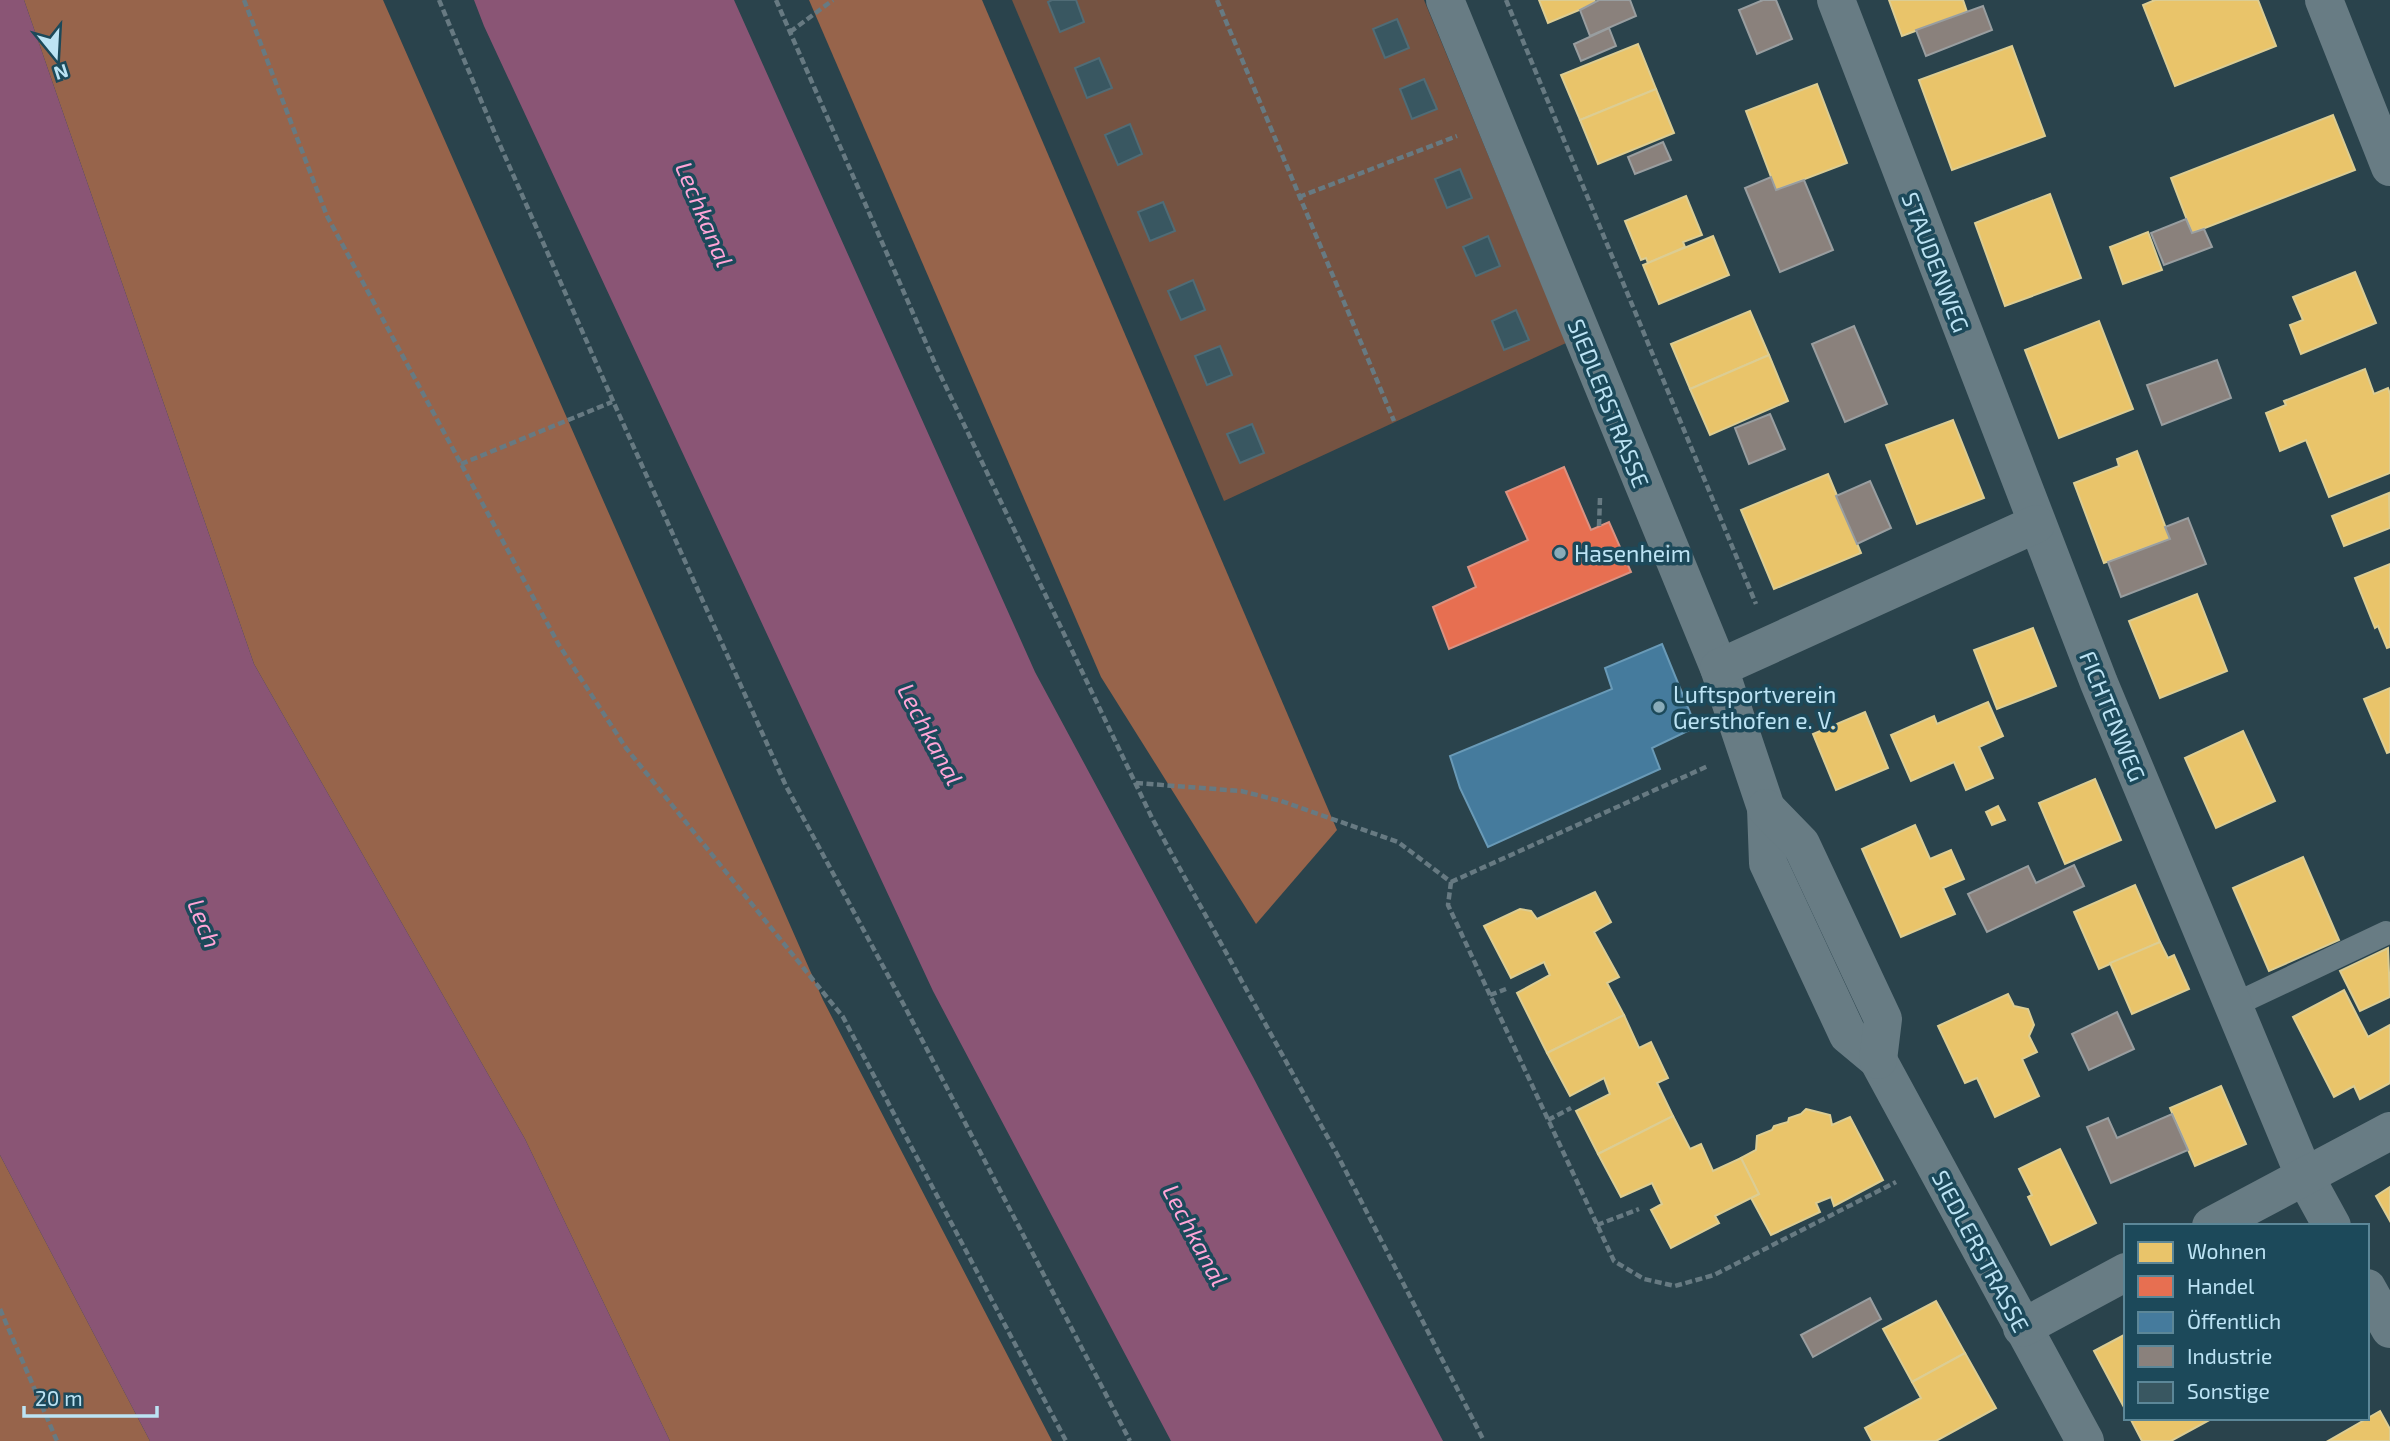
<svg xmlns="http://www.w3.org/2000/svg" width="2390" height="1441" font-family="'Exo 2',sans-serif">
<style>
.green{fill:#755342}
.forest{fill:#97644b}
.water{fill:#8a5575}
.homes{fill:#e9c46a;stroke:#dccd93;stroke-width:2}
.shops{fill:#e76f51;stroke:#da9282;stroke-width:2}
.public{fill:#457b9d;stroke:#699ab7;stroke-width:2}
.industry{fill:#8a817c;stroke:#999ea0;stroke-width:2}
.building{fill:#395761;stroke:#506c76;stroke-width:2}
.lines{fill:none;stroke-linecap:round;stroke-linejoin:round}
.path{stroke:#677a82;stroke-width:4.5;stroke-dasharray:7 3.5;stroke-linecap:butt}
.lane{stroke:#687c84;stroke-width:24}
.street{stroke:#687c84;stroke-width:38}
.poi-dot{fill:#89abb9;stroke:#1c495a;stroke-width:2.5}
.labels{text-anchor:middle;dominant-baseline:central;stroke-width:7;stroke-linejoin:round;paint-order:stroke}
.street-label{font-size:23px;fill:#bce3f4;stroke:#1c495a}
.poi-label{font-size:23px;fill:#bce3f4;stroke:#1c495a;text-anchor:start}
.water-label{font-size:24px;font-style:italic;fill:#ffa5d7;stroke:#1c495a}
</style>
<rect width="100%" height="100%" fill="#2a434c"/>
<path class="green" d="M1012 0H1424L1566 343 1224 501Z"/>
<g class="forest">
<path d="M24 0H383L823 1000 1052 1441H670L525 1139 254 664Z"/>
<path d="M809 0H982L1337 830 1256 924 1101 677Z"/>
<path d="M0 1155 150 1441H0Z"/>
</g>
<g class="water">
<path d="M0 0H24L254 664 525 1139 670 1441H150L0 1155Z"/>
<path d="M474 0H734L1035 672 1253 1077 1443 1441H1171L933 991 484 26Z"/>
</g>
<g class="homes">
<path d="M1539 0H1594L1596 3 1548 23Z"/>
<path d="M1889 0H1963L1967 12 1902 36Z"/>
<path d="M2155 0H2258L2276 46 2175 86 2143 5Z"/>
<path d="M1638 44 1656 89 1580 120 1561 75Z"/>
<path d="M2012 46 2045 136 1952 170 1919 80Z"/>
<path d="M1817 84 1847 163 1776 190 1746 111Z"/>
<path d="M1656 89 1674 133 1598 164 1580 120Z"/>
<path d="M2333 115 2355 170 2192 233 2171 178Z"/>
<path d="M2050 194 2081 278 2005 306 1975 223Z"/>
<path d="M1686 196 1702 235 1683 242 1685 247 1648 263 1646 258 1641 260 1625 221Z"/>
<path d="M2148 232 2162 270 2123 284 2110 247Z"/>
<path d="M1713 236 1729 275 1659 304 1643 265Z"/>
<path d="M2355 272 2376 323 2301 354 2290 325 2303 320 2293 297Z"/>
<path d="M1750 311 1769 355 1690 389 1671 344Z"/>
<path d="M2099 321 2133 409 2059 438 2025 350Z"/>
<path d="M1769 355 1788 401 1710 435 1690 389Z"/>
<path d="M2365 369 2374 394 2388 388 2390 394V473L2329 497 2306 440 2280 451 2266 413 2286 405 2284 401Z"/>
<path d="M1953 420 1984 498 1917 524 1886 445Z"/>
<path d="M2137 451 2170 539 2104 563 2074 483 2119 466 2117 459Z"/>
<path d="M1828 474 1861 553 1774 589 1741 510Z"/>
<path d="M2389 493 2390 528 2344 546 2332 516Z"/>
<path d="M2390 564V647L2387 648 2378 626 2375 628 2355 578Z"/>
<path d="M2197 594 2227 671 2160 698 2129 621Z"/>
<path d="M2033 628 2056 686 1997 709 1974 650Z"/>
<path d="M2390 688V752L2387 753 2364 699Z"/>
<path d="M1988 702 2003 736 1979 747 1993 778 1966 790 1954 762 1911 781 1891 735 1934 716 1937 724Z"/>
<path d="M1865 712 1888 768 1836 790 1813 734Z"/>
<path d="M2243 731 2275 801 2216 828 2185 758Z"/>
<path d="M2095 779 2121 840 2065 864 2039 803Z"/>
<path d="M1998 806 2005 820 1992 825 1986 812Z"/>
<path d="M1915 825 1930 859 1951 850 1964 879 1943 888 1955 914 1901 937 1862 849Z"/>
<path d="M2303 857 2339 940 2269 971 2233 888Z"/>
<path d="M2135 885 2160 942 2099 969 2074 912Z"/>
<path d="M1595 892 1611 922 1594 932 1619 977 1607 983 1624 1015 1547 1053 1517 993 1550 975 1544 962 1511 978 1484 926 1520 909 1531 911 1537 919Z"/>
<path d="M2160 942 2168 958 2174 955 2189 989 2132 1014 2110 963Z"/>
<path d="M2388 948 2390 997 2360 1011 2340 971Z"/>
<path d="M2344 990 2368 1037 2390 1025V1083L2360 1099 2354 1086 2334 1097 2293 1017Z"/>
<path d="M2008 994 2014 1006 2028 1009 2034 1025 2029 1036 2037 1052 2022 1059 2039 1096 1995 1117 1977 1078 1965 1083 1938 1026Z"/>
<path d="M1624 1015 1639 1048 1651 1042 1668 1078 1657 1083 1673 1116 1598 1154 1576 1111 1610 1094 1604 1078 1570 1096 1547 1053Z"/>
<path d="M2221 1086 2246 1144 2195 1166 2170 1108Z"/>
<path d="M1806 1109 1830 1115 1832 1125 1850 1117 1883 1180 1834 1206 1831 1197 1816 1203 1820 1212 1771 1235 1751 1198 1759 1194 1741 1158 1756 1150 1757 1136 1772 1130 1774 1126 1788 1122 1789 1118 1801 1114Z"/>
<path d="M1673 1116 1690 1149 1701 1144 1713 1171 1741 1158 1759 1194 1715 1216 1719 1223 1671 1248 1651 1210 1662 1204 1652 1183 1621 1197 1598 1154Z"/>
<path d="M2060 1149 2096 1223 2051 1245 2028 1197 2032 1195 2019 1169Z"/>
<path d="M2390 1187V1221L2376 1196Z"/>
<path d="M1936 1301 1965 1353 1912 1382 1883 1329Z"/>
<path d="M2126 1334V1411L2094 1351Z"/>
<path d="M1965 1353 1996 1408 1936 1441H1872L1865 1428 1921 1398 1912 1382Z"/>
<path d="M2380 1411 2390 1429V1441H2328Z"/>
<path d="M2130 1418H2213L2171 1441H2142Z"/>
</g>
<path class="shops" d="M1564 467 1591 530 1609 522 1631 572 1449 649 1433 607 1476 587 1468 567 1528 540 1506 492Z"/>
<path class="public" d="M1662 644 1696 727 1652 748 1660 769 1488 847 1460 788 1450 756 1612 689 1605 668Z"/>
<g class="industry">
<path d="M1599 0H1630L1636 16 1590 36 1580 10Z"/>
<path d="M1763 0H1776L1792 39 1757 54 1739 10Z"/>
<path d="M1983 6 1992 30 1926 56 1916 30Z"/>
<path d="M1609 28 1616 46 1581 61 1574 44Z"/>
<path d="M1663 142 1671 160 1635 174 1628 157Z"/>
<path d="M1771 177 1776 190 1804 180 1833 250 1780 272 1745 188Z"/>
<path d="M2186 219 2192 233 2204 229 2212 247 2164 265 2151 233Z"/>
<path d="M1854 326 1887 404 1845 422 1812 344Z"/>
<path d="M2217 360 2231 398 2162 425 2147 385Z"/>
<path d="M1770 414 1785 449 1749 464 1735 428Z"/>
<path d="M1870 481 1891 528 1857 544 1836 496Z"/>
<path d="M2188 518 2206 564 2121 597 2108 562 2170 539 2165 527Z"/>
<path d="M2074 865 2084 886 1987 932 1968 894 2028 866 2036 883Z"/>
<path d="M2117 1012 2134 1049 2089 1070 2072 1034Z"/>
<path d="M2172 1114 2188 1150 2111 1183 2087 1127 2108 1118 2117 1138Z"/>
<path d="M1870 1298 1881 1319 1813 1357 1801 1335Z"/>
</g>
<g class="building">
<path d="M1052 0H1076L1084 22 1060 32 1048 2Z"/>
<path d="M1397 19 1409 48 1385 58 1373 29Z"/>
<path d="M1099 58 1112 88 1087 98 1075 68Z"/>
<path d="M1424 79 1437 109 1412 119 1400 89Z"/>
<path d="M1130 124 1142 154 1118 165 1105 135Z"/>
<path d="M1460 169 1472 198 1447 208 1435 179Z"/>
<path d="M1163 202 1175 231 1150 241 1138 212Z"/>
<path d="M1488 236 1500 266 1476 276 1463 247Z"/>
<path d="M1193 280 1205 310 1181 320 1168 291Z"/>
<path d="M1516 310 1529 340 1504 350 1492 321Z"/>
<path d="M1220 346 1232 375 1207 385 1195 356Z"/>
<path d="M1252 424 1264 453 1240 463 1227 434Z"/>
</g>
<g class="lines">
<g class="path">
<path d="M244 0 327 216 559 645 626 748 843 1017 1066 1441"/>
<path d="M439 0 496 136 613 401 786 786 905 1007 1130 1441"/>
<path d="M776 0 937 368 1152 818 1338 1156 1484 1441"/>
<path d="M1217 0 1394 421"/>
<path d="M1506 0 1756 604"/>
<path d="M790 32 833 0"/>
<path d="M1299 197 1457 136"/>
<path d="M461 464 612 402"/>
<path d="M1599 526 1600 498 1602 496"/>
<path d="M1136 783 1241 791 1281 801 1398 842 1451 882"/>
<path d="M1451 882 1448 905 1614 1261 1644 1279 1675 1286 1714 1275 1896 1182"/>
<path d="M1451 882 1708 766"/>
<path d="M1490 995 1506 989"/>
<path d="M1548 1120 1571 1108"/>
<path d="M1597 1225 1639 1209"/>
<path d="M0 1309 57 1441"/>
</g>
<path class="lane" d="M2234 1005 2386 933"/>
<g class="street">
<path d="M1445 0 1719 668 1766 808 1768 863 1848 1035 1878 1060 2085 1441"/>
<path d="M1836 0 2099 683 2304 1175 2332 1226"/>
<path d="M2324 0 2390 167"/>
<path d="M1719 668 2036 524"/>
<path d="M1766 808 1801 844 1883 1019 1878 1060"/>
<path d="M2211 1226 2390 1131"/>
<path d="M2367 1288 2390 1329"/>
<path d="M2022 1328 2126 1272"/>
</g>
</g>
<g class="poi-dot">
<circle cx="1560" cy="553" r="7"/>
<circle cx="1659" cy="707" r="7"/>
</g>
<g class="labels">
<g class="street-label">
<text transform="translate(1936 262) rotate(69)">STAUDENWEG</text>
<text transform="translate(1609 403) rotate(68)">SIEDLERSTRASSE</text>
<text transform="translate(2113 716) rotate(68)">FICHTENWEG</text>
<text transform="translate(1981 1251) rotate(62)">SIEDLERSTRASSE</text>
</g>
<g class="poi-label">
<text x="1574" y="553">Hasenheim</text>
<text x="1673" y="694">Luftsportverein<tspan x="1673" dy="26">Gersthofen e. V.</tspan></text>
</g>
<g class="water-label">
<text transform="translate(705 214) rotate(67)">Lechkanal</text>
<text transform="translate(931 734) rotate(62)">Lechkanal</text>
<text transform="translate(205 923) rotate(68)">Lech</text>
<text transform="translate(1196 1235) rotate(62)">Lechkanal</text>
</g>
</g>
<rect x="2124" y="1224" width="245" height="196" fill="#1c495a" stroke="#5c8798" stroke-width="2"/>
<rect x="2138" y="1242" width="35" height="21" fill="#e9c46a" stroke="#5c8798" stroke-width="2"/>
<text x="2187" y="1259" font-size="21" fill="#bce3f4">Wohnen</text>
<rect x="2138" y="1276" width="35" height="21" fill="#e76f51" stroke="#5c8798" stroke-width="2"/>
<text x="2187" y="1294" font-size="21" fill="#bce3f4">Handel</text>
<rect x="2138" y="1312" width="35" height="21" fill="#457b9d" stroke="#5c8798" stroke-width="2"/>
<text x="2187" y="1329" font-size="21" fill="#bce3f4">Öffentlich</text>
<rect x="2138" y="1346" width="35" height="21" fill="#8a817c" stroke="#5c8798" stroke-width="2"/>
<text x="2187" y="1364" font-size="21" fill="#bce3f4">Industrie</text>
<rect x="2138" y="1382" width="35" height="21" fill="#395761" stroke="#5c8798" stroke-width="2"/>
<text x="2187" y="1399" font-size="21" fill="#bce3f4">Sonstige</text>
<g transform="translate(56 56) rotate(162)" stroke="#1c495a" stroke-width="5" paint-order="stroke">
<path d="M0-5L12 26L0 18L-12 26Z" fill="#bce3f4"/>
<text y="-10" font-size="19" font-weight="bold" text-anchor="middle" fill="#bce3f4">N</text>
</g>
<path d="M24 1406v10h133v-10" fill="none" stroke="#bce3f4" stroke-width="3.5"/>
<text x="35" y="1406" font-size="21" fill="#bce3f4" stroke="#1c495a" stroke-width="5" paint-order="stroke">20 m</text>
</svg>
